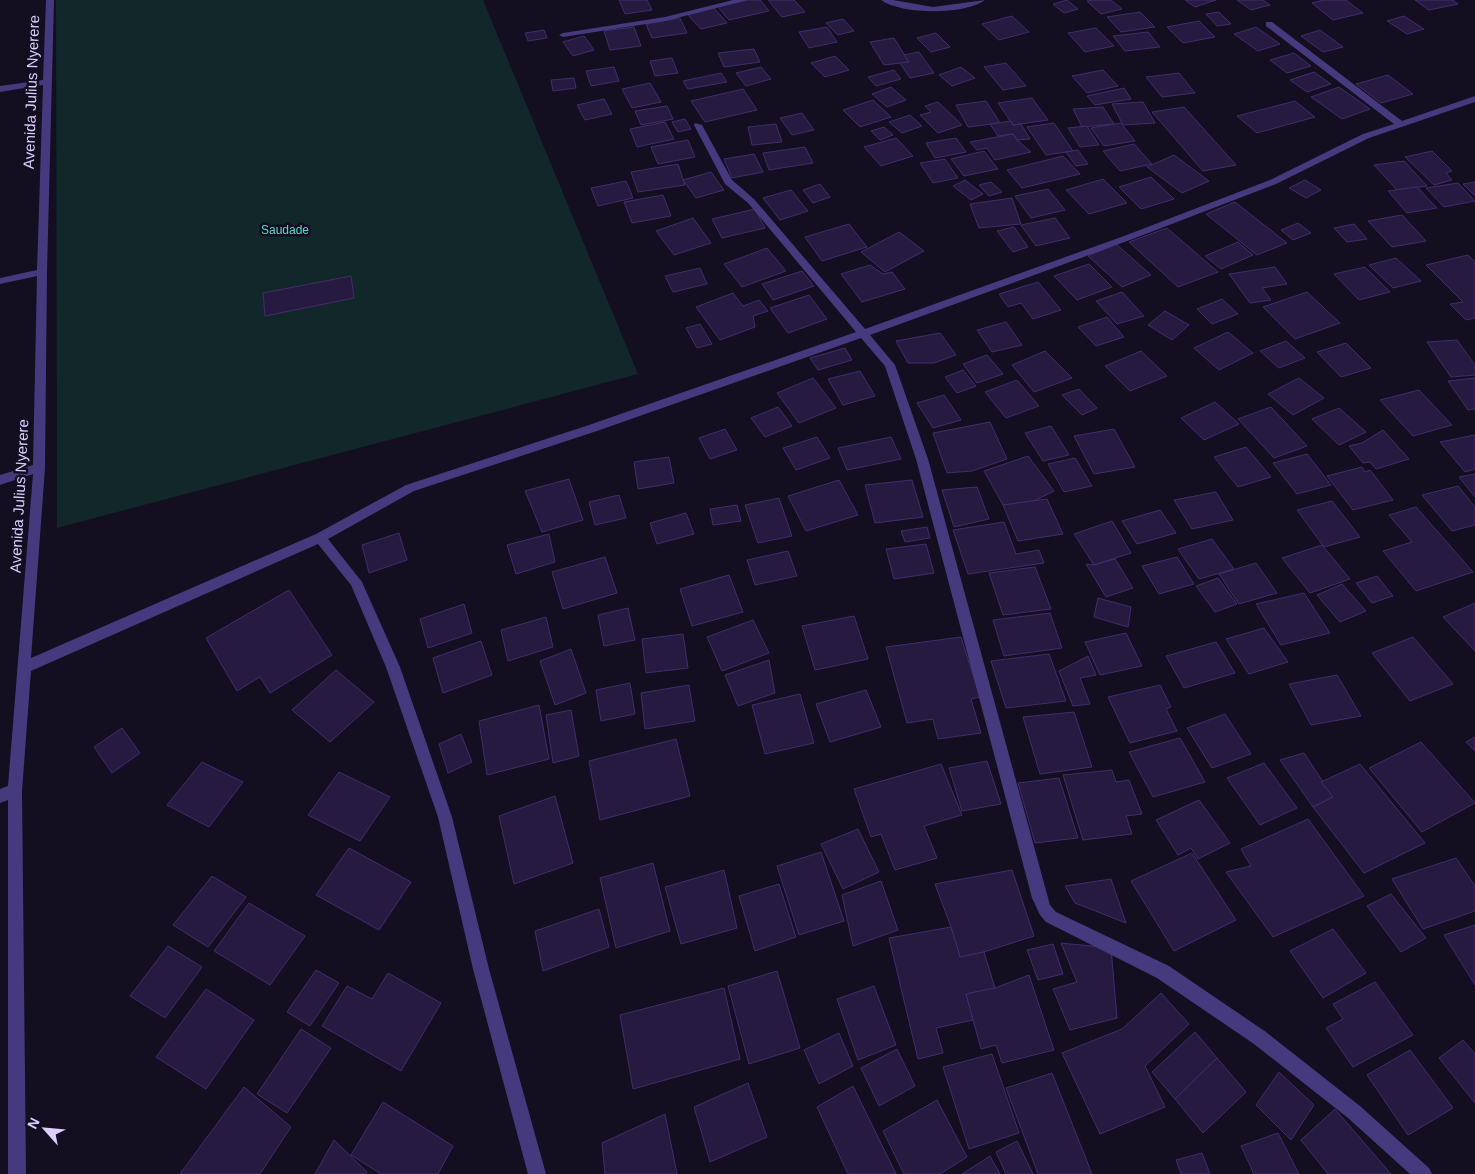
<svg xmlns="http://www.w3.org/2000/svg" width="1475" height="1174" font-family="Helvetica,sans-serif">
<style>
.green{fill:#11272a}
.building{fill:#271a40;stroke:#422d6c}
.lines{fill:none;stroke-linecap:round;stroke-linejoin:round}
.minor{fill:#463a7e;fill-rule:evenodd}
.labels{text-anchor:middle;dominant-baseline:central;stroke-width:5;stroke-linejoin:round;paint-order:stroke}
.far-park-label{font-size:12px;fill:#5ddacd;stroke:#130e20}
.street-label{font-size:15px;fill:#dacffd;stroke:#130e20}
</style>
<rect width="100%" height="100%" fill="#130e20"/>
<path class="green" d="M56 0H483L638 374 57 528Z"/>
<g class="building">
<path d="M619 0H647L652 10 625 14Z"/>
<path d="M748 0H760L769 11 729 20 718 7Z"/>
<path d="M768 0H794L805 12 782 17Z"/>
<path d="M1067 0 1078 9 1064 13 1053 4Z"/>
<path d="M1094 0H1111L1122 9 1101 14 1087 1Z"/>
<path d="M1185 0H1216L1195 7Z"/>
<path d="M1237 0H1263L1270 5 1251 10Z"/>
<path d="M1324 0H1346L1363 13 1333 20 1312 3Z"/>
<path d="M1415 0H1452L1458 4 1429 10Z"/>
<path d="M714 8 727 23 701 29 688 15Z"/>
<path d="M1140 12 1155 27 1121 32 1107 17Z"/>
<path d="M1219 12 1231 24 1217 26 1206 14Z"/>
<path d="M1012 16 1029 32 999 40 982 24Z"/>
<path d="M1404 16 1424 29 1407 34 1387 21Z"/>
<path d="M680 18 687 33 652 38 646 24Z"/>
<path d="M843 19 854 31 838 35 826 23Z"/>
<path d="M1199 21 1215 37 1183 43 1167 27Z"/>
<path d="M634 27 641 46 610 50 604 31Z"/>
<path d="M827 27 837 42 809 48 799 32Z"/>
<path d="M1256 27 1280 44 1258 51 1234 34Z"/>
<path d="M1096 28 1114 46 1085 52 1068 33Z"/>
<path d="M544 30 547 38 528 41 525 33Z"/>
<path d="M1320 30 1343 47 1323 52 1301 36Z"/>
<path d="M1148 32 1160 47 1125 51 1113 36Z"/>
<path d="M936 33 950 47 931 52 917 38Z"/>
<path d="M584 36 594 50 573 56 563 42Z"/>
<path d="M894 38 909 62 884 65 870 42Z"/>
<path d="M754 49 760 62 724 67 718 53Z"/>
<path d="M919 52 934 73 910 78 900 63 909 62 904 55Z"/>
<path d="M1294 53 1311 66 1287 73 1270 60Z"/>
<path d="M835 56 849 70 825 77 811 63Z"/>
<path d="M672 58 678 73 655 76 650 61Z"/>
<path d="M1006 63 1026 86 1003 90 984 67Z"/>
<path d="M614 67 619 81 591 86 586 71Z"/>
<path d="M761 67 771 79 746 86 736 73Z"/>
<path d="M961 67 975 78 952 86 939 75Z"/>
<path d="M894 70 901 79 876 86 868 77Z"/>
<path d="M1103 70 1118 86 1087 93 1072 76Z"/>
<path d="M1314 72 1331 84 1307 92 1290 80Z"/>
<path d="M721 73 727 82 688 89 683 81Z"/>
<path d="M1179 73 1195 93 1162 97 1146 77Z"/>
<path d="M1388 75 1413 94 1381 103 1356 84Z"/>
<path d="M574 78 576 88 553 91 551 80Z"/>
<path d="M650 83 661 102 632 108 622 89Z"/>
<path d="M891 87 906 100 887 107 872 94Z"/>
<path d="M1339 87 1370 109 1342 119 1311 97Z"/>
<path d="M1124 88 1131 99 1095 105 1087 96Z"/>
<path d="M743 89 757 110 705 122 691 101Z"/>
<path d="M1032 98 1048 120 1013 125 998 103Z"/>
<path d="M604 99 612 114 585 120 577 105Z"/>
<path d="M873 100 891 117 860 127 843 110Z"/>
<path d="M986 101 1000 123 968 127 956 105Z"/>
<path d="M1295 101 1315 117 1257 133 1237 116Z"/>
<path d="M938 102 962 125 938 133 920 115 931 112 925 106Z"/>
<path d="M1143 102 1155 123 1123 125 1112 104Z"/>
<path d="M667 106 673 119 641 125 635 111Z"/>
<path d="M1103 107 1114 124 1082 127 1073 109Z"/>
<path d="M1184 107 1236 165 1203 171 1152 112Z"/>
<path d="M802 113 814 130 792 135 780 118Z"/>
<path d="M910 115 922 126 902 133 889 122Z"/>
<path d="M685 119 691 129 678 132 672 122Z"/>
<path d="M1011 121 1013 125 1021 124 1030 139 1017 140 1013 134 998 136 990 124Z"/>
<path d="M665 122 674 139 637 147 630 129Z"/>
<path d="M1054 123 1073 151 1046 155 1027 127Z"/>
<path d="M1121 123 1135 141 1104 146 1091 128Z"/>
<path d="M776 124 782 142 752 145 748 127Z"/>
<path d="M1087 126 1099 145 1080 147 1068 128Z"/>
<path d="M884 127 893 135 880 140 871 131Z"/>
<path d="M1013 134 1017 140 1031 152 995 160 987 148 977 150 970 142Z"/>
<path d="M896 138 913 156 881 166 864 147Z"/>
<path d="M956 138 966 152 935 158 926 143Z"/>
<path d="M688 140 695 157 658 164 651 147Z"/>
<path d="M1134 144 1152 164 1120 171 1103 151Z"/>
<path d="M805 147 813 163 769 170 763 153Z"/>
<path d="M1078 150 1088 164 1076 166 1066 152Z"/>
<path d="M984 151 998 169 964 176 951 159Z"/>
<path d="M1432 151 1452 171 1446 173 1452 180 1434 185 1405 157Z"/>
<path d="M754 154 763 172 732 178 724 159Z"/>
<path d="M1174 155 1209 181 1182 193 1147 167Z"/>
<path d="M1063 156 1080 174 1022 188 1007 170Z"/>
<path d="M945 159 958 178 933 183 920 163Z"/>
<path d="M1404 161 1427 186 1397 190 1374 165Z"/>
<path d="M678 164 685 185 638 192 631 172Z"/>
<path d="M711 172 724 190 696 198 683 180Z"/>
<path d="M1151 177 1174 199 1141 209 1119 187Z"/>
<path d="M1103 179 1127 203 1089 214 1066 190Z"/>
<path d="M965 180 983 194 971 200 953 186Z"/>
<path d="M1305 180 1321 190 1306 198 1289 188Z"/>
<path d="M626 181 633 198 598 206 591 188Z"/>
<path d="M991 182 1002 192 989 196 979 185Z"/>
<path d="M1475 182V196L1463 184Z"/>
<path d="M1458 183 1475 201 1444 207 1426 188Z"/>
<path d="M820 184 830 197 813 203 803 190Z"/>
<path d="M1417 187 1437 208 1407 213 1388 191Z"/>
<path d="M1048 189 1065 210 1031 218 1015 196Z"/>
<path d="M791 190 808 211 780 220 763 198Z"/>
<path d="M663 195 671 216 632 223 624 202Z"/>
<path d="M1012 198 1021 224 979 228 970 204Z"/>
<path d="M1235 202 1287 243 1257 255 1206 214Z"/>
<path d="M755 209 765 228 722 238 712 219Z"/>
<path d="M1402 215 1426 241 1392 247 1368 221Z"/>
<path d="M693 218 711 243 674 255 656 231Z"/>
<path d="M1055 218 1070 238 1036 246 1021 225Z"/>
<path d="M1298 223 1311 233 1293 240 1281 230Z"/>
<path d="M849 224 867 247 822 261 805 237Z"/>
<path d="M1354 224 1367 239 1347 242 1334 228Z"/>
<path d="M1014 227 1028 247 1013 252 997 231Z"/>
<path d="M1167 228 1218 272 1178 287 1129 242Z"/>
<path d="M899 232 924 251 885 272 861 252Z"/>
<path d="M1238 242 1253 255 1221 269 1205 256Z"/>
<path d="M1116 244 1151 275 1122 287 1088 256Z"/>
<path d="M767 248 786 271 742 287 724 264Z"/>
<path d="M1468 255 1475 262V318L1466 320 1450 304 1463 302 1426 265Z"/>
<path d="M1396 258 1421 281 1393 288 1369 265Z"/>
<path d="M1089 264 1112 287 1077 300 1054 276Z"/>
<path d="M870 265 883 274 892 272 905 289 862 302 841 274Z"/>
<path d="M1275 267 1287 284 1262 288 1271 300 1250 303 1229 274Z"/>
<path d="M1365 267 1390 292 1359 300 1334 274Z"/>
<path d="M700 268 707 284 673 292 665 276Z"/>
<path d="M802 271 814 286 773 300 762 284Z"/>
<path d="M351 276 354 298 265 316 263 293Z"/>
<path d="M1038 282 1061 310 1033 319 1021 303 1008 307 999 294Z"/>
<path d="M1122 292 1144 316 1117 324 1096 301Z"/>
<path d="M1307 292 1340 323 1295 339 1263 307Z"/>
<path d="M733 293 743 306 759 300 768 311 753 316 755 327 720 340 696 307Z"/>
<path d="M809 295 827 319 788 333 770 308Z"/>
<path d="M1222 299 1238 314 1212 324 1197 309Z"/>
<path d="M1165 311 1189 325 1172 340 1148 325Z"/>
<path d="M1107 317 1124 337 1096 346 1078 327Z"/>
<path d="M1006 322 1022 345 992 352 977 330Z"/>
<path d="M700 324 712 344 697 348 686 328Z"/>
<path d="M1228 332 1253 353 1219 370 1194 348Z"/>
<path d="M940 333 956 355 934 363H908L896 341Z"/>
<path d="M1457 340 1475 365V375L1451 377 1427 342Z"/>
<path d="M1286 341 1305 358 1279 368 1260 351Z"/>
<path d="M1346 343 1371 368 1341 377 1317 352Z"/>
<path d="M845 348 852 360 818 370 810 358Z"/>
<path d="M1045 351 1072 378 1034 392 1012 365Z"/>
<path d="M1141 351 1167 376 1130 391 1105 366Z"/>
<path d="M987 355 1003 374 977 383 963 364Z"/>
<path d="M963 370 976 386 957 393 945 377Z"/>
<path d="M860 371 875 396 843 405 828 379Z"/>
<path d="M813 378 836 408 799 423 777 393Z"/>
<path d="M1299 378 1324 398 1293 415 1268 394Z"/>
<path d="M1475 378V409L1468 410 1448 381Z"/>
<path d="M1017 380 1039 406 1006 418 985 392Z"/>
<path d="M1079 389 1097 408 1082 415 1062 395Z"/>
<path d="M1419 390 1452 425 1413 436 1380 400Z"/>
<path d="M944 395 961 420 933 428 917 403Z"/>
<path d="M1215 402 1239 424 1204 440 1181 418Z"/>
<path d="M778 407 792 426 765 437 751 418Z"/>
<path d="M1271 407 1307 446 1274 458 1238 419Z"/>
<path d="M1339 408 1366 432 1339 445 1312 419Z"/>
<path d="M990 422 1007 459 972 471 947 473 933 433Z"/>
<path d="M1051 426 1069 455 1043 461 1025 433Z"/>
<path d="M725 429 737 450 710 459 699 438Z"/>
<path d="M1114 429 1135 467 1094 474 1074 436Z"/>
<path d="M1383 430 1409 459 1376 469 1370 462 1363 463 1349 446 1362 443Z"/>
<path d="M1475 435V469L1465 472 1440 442Z"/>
<path d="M817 437 830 458 796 470 783 448Z"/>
<path d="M891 437 901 459 847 470 838 448Z"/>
<path d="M1246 447 1271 477 1238 487 1214 457Z"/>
<path d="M1307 454 1331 485 1297 494 1273 463Z"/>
<path d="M1028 456 1054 491 1034 501 1003 505 984 471Z"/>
<path d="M669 457 674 483 638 489 634 462Z"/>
<path d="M1075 458 1092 486 1064 492 1048 464Z"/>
<path d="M1362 467 1365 472 1370 470 1393 500 1353 510 1327 476Z"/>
<path d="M1475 474V497L1459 477Z"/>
<path d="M569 479 583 520 542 532 525 491Z"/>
<path d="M839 480 858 515 806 531 788 496Z"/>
<path d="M912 480 923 517 875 523 865 485Z"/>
<path d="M1458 486 1475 507V525L1452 531 1422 495Z"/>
<path d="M977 487 989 519 954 527 942 490Z"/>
<path d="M1216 492 1233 520 1192 529 1174 500Z"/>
<path d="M619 495 626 518 595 525 589 502Z"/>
<path d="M779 498 792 536 758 543 745 505Z"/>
<path d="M1047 499 1063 534 1018 541 1003 505Z"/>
<path d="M1332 501 1360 537 1324 547 1297 510Z"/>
<path d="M737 505 741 521 713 525 710 509Z"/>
<path d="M1416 507 1473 572 1416 591 1383 551 1412 542 1389 515Z"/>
<path d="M1160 510 1176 533 1137 544 1122 521Z"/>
<path d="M686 513 694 534 657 544 650 523Z"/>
<path d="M1112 521 1131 553 1094 565 1074 534Z"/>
<path d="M1004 522 1016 554 1039 550 1044 563 968 574 953 530Z"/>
<path d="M927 527 930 538 905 542 901 531Z"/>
<path d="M399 533 407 560 369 573 362 545Z"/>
<path d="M549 534 555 562 516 574 507 545Z"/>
<path d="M1212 539 1234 569 1199 579 1178 549Z"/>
<path d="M926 544 934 573 894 579 886 549Z"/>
<path d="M1322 545 1350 579 1310 593 1282 558Z"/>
<path d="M788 551 797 576 755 585 747 560Z"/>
<path d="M605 557 617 593 563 609 552 572Z"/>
<path d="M1177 557 1194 584 1159 594 1142 566Z"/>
<path d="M1115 559 1133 588 1106 597 1086 564 1094 565Z"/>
<path d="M1256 563 1277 593 1239 604 1219 574Z"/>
<path d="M1035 567 1051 609 1003 615 989 573Z"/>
<path d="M729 575 743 612 692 626 680 589Z"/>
<path d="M1377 576 1393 596 1372 603 1356 583Z"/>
<path d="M1218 578 1237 604 1215 612 1196 586Z"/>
<path d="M1342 584 1366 611 1340 622 1317 595Z"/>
<path d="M289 590 332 655 270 693 260 677 237 691 206 638Z"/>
<path d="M1304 593 1330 633 1281 645 1256 604Z"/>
<path d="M1098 598 1131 607 1128 627 1094 617Z"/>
<path d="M1475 603V651L1443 617Z"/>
<path d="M464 604 472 633 428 648 420 619Z"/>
<path d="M628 608 635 640 604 646 598 615Z"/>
<path d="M1050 613 1062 648 1004 656 993 620Z"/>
<path d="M854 616 868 659 815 670 802 626Z"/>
<path d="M546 617 553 647 508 661 501 630Z"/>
<path d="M753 620 769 653 722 671 707 637Z"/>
<path d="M1264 628 1288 662 1249 674 1226 639Z"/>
<path d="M1126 633 1142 666 1100 675 1085 642Z"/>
<path d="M683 634 688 668 646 673 642 639Z"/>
<path d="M961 637 980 697 971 699 981 733 938 739 933 719 907 723 886 647Z"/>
<path d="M1413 637 1453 684 1410 701 1372 653Z"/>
<path d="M481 641 492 675 443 693 433 658Z"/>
<path d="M1216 642 1235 673 1184 688 1166 656Z"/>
<path d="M571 649 586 693 555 705 540 661Z"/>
<path d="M1049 654 1066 701 1006 708 991 661Z"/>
<path d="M1088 656 1096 675 1080 678 1090 704 1073 706 1059 671Z"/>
<path d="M769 660 775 693 738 706 725 675Z"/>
<path d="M336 670 374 702 330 742 292 710Z"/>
<path d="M1337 675 1361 716 1311 725 1289 684Z"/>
<path d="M630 683 635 714 601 721 596 690Z"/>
<path d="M689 685 695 721 645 729 641 693Z"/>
<path d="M1160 685 1171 707 1166 709 1177 731 1130 743 1108 697Z"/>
<path d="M866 690 881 727 830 742 816 704Z"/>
<path d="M800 694 814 743 765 754 752 705Z"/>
<path d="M539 705 549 759 487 775 479 721Z"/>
<path d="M571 710 579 756 553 763 546 715Z"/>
<path d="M1074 712 1092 767 1040 774 1023 717Z"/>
<path d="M1225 714 1251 754 1212 768 1187 728Z"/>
<path d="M122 728 140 753 112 773 94 747Z"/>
<path d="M461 734 472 762 448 773 439 744Z"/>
<path d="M1475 737V751L1466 742Z"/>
<path d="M1180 738 1205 782 1153 797 1129 752Z"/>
<path d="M676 739 690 796 600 820 589 761Z"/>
<path d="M1421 742 1475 803 1422 832 1369 768Z"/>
<path d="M1304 753 1333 797 1313 807 1280 760Z"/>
<path d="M987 761 1001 804 962 811 949 768Z"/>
<path d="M202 762 243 782 209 827 167 805Z"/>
<path d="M1264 763 1297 808 1260 825 1227 778Z"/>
<path d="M941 764 962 815 924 826 937 858 895 870 881 834 871 837 854 789Z"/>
<path d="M1360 764 1425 843 1364 873 1313 807 1333 797 1321 782Z"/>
<path d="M1112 770 1116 782 1129 780 1142 814 1126 816 1132 834 1083 840 1063 775Z"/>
<path d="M339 772 390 797 360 841 308 815Z"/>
<path d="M1059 778 1078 838 1035 843 1018 783Z"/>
<path d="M555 796 573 863 514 884 499 816Z"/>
<path d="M1199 800 1230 843 1198 859 1191 848 1178 855 1156 820Z"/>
<path d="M1308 819 1364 896 1273 937 1226 872 1251 866 1241 849Z"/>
<path d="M858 829 879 872 843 889 821 844Z"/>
<path d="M349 848 411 882 379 930 316 895Z"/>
<path d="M821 852 844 921 799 935 777 866Z"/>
<path d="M1192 853 1236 920 1174 951 1131 881Z"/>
<path d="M1456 858 1475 886V911L1423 929 1392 879Z"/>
<path d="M653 863 670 931 616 948 600 878Z"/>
<path d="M724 870 737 928 681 944 665 887Z"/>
<path d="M1012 870 1034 936 984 952 960 957 951 927 935 884Z"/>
<path d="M212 876 246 897 208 947 173 925Z"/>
<path d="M1111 879 1126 923 1075 903 1065 886Z"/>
<path d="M881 881 898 930 853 946 842 895Z"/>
<path d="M779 884 796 937 755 951 739 896Z"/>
<path d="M1391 894 1426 938 1401 952 1367 906Z"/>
<path d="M249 903 305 936 270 985 214 951Z"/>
<path d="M599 909 609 947 543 971 535 931Z"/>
<path d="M1475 925V985L1444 935Z"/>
<path d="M951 927 960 957 984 952 995 988 966 994 973 1020 936 1028 943 1053 918 1059 889 938Z"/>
<path d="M1333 929 1366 973 1323 998 1290 951Z"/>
<path d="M1061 943 1111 948 1117 1018 1070 1030 1053 989 1077 982Z"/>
<path d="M1053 944 1063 974 1038 980 1027 950Z"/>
<path d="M168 946 202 967 165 1018 130 996Z"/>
<path d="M316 970 339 983 310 1026 287 1012Z"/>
<path d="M777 971 800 1048 749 1064 728 986Z"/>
<path d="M388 973 441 1003 401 1071 322 1026 347 986 372 999Z"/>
<path d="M1029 975 1054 1050 1002 1063 996 1045 981 1049 966 994 995 988Z"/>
<path d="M1375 982 1413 1035 1353 1067 1326 1028 1343 1019 1333 1004Z"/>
<path d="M874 986 896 1045 858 1060 837 999Z"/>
<path d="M724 988 740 1059 633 1089 620 1015Z"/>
<path d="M206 989 254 1020 206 1089 156 1057Z"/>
<path d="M1161 993 1189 1024 1145 1066 1165 1107 1100 1134 1062 1053 1122 1029Z"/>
<path d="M301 1029 331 1048 287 1113 257 1094Z"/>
<path d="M1195 1032 1217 1058 1175 1099 1152 1072Z"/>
<path d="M839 1033 853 1066 819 1084 804 1050Z"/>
<path d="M1463 1040 1475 1054V1103L1439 1058Z"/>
<path d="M897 1049 915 1086 879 1106 861 1068Z"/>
<path d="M1410 1050 1453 1108 1408 1135 1367 1075Z"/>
<path d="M992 1054 1019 1133 969 1149 943 1067Z"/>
<path d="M1217 1058 1246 1092 1203 1133 1175 1099Z"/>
<path d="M1279 1072 1314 1105 1291 1140 1256 1105Z"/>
<path d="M1052 1073 1092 1174H1038L1006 1088Z"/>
<path d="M748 1083 767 1137 710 1162 694 1107Z"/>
<path d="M853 1086 896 1174H848L817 1107Z"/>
<path d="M244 1087 291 1127 260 1174H180Z"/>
<path d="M937 1100 967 1157 940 1174H904L883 1131Z"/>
<path d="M383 1102 453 1146 438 1174H381L351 1155Z"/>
<path d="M1335 1109 1391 1174H1328L1301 1140Z"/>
<path d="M665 1114 677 1174H605L602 1143Z"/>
<path d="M1278 1133 1299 1174H1254L1241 1146Z"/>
<path d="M334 1140 367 1172 366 1174H315Z"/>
<path d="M1017 1141 1033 1174H1006L996 1152Z"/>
<path d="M1202 1153 1210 1174H1181L1176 1160Z"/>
<path d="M990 1156 1000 1174H962Z"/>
</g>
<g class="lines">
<g class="minor">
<path d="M46 0H54L47 272 45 468 31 658 316 534 406 485 589 425 856 332 748 203 725 184 694 125 695 123 702 125 732 180 754 199 865 329 1124 236 1270 180 1363 134 1394 124 1266 26V22H1272L1402 121 1475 96V102L1369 138 1276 184 1130 240 870 335 895 365 928 459 1050 905 1056 912 1169 966 1266 1032 1360 1106 1429 1168 1432 1174H1410L1348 1118 1254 1044 1157 978 1046 922 1040 915 1032 898 916 459 885 366 861 338 597 431 414 491 328 539 362 582 400 667 452 817 489 969 546 1174H528L473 969 438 817 386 667 351 585 318 544 31 671 22 791 26 1174H8V800L0 803V789L8 786 33 474 0 485V475L33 465 37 276 0 284V278L37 270 43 85 0 92V86L43 80Z"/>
<path d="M733 0H747L665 21 563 37 559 35 563 33 665 17Z"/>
<path d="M881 0H893L933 7 985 0C965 15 902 15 881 0Z"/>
</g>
</g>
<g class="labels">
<g class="far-park-label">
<text x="285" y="230">Saudade</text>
</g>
<g class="street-label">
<text transform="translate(31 92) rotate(-88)">Avenida Julius Nyerere</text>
<text transform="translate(19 496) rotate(-87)">Avenida Julius Nyerere</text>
</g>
</g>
<g transform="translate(45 1129) rotate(297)" stroke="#130e20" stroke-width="4" paint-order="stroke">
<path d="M0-4L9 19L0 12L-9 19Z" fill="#dacffd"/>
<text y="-8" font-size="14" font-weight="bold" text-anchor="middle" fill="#dacffd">N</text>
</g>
</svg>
